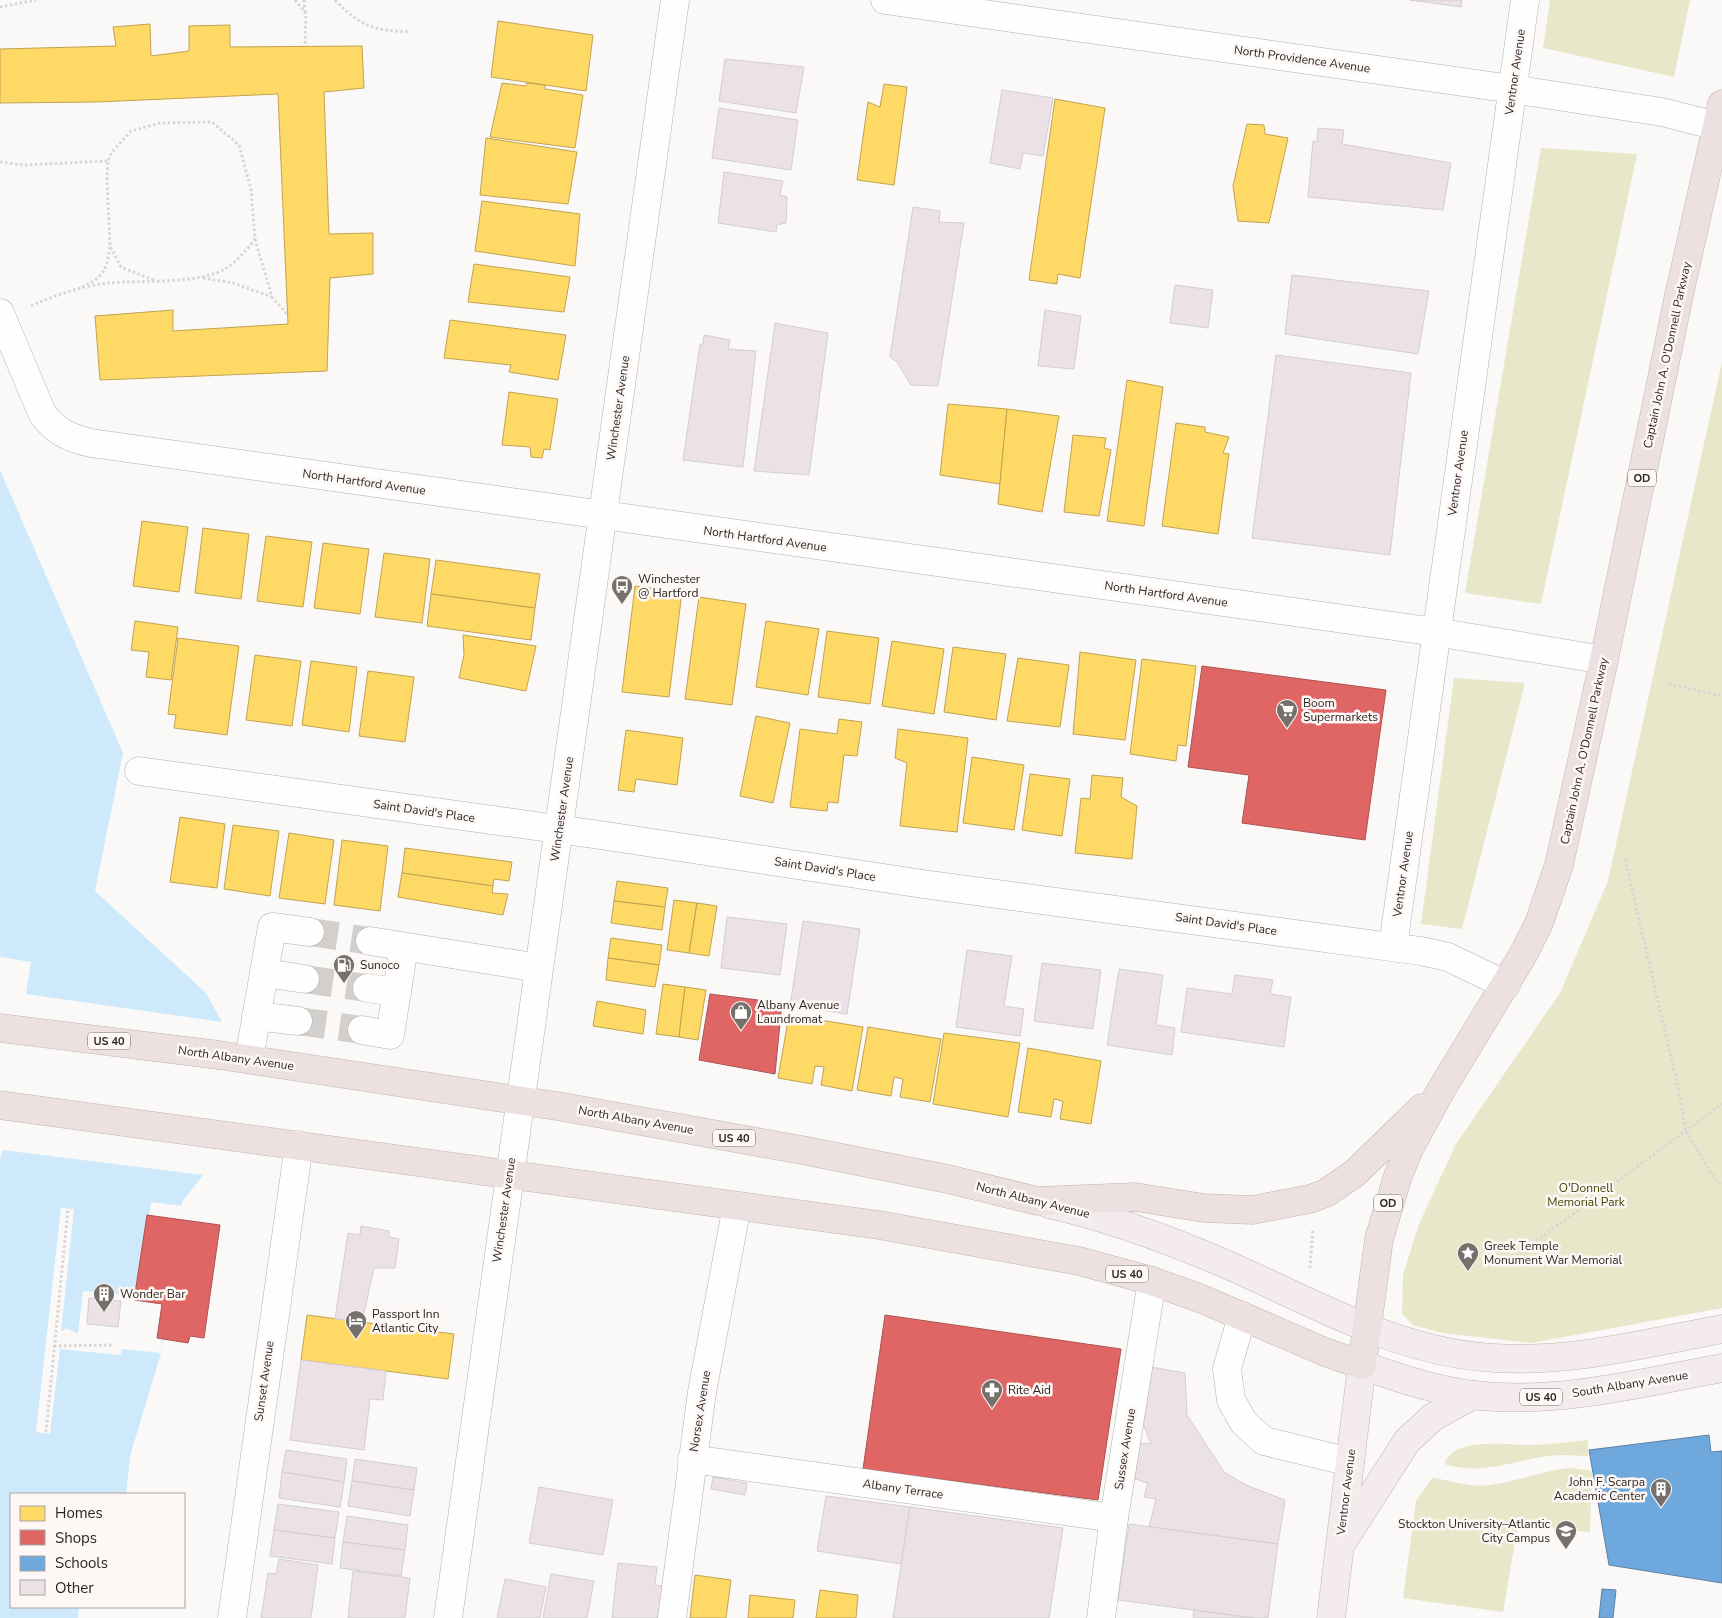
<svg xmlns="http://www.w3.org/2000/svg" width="1722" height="1618" font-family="'Nunito Sans',sans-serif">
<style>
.green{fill:#e7e7c9}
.water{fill:#cee9fb}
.pier{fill:#fbf9f7}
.homes{fill:#ffd966;stroke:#c0a351}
.shops{fill:#e06666;stroke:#ab5351}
.schools{fill:#6fa8dc;stroke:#5c81a4}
.building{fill:#ebe1e6;stroke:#d3ced0}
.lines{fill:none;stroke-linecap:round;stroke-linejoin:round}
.minor-tunnel{stroke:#d2cfcc;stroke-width:28;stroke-dasharray:28 14;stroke-linecap:butt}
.minor-casing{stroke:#b2aeab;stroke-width:29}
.major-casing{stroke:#c1b3b3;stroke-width:29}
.highway-casing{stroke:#c1b3b3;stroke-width:29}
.path{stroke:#d8d6d4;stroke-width:3;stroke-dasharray:2.5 2.5;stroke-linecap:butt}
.minor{stroke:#fefefe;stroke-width:28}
.major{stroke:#f3ebed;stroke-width:28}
.highway{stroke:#ece0e1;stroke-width:28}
.labels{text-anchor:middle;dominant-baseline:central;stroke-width:5;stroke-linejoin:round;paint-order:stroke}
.shield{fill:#fdf8f5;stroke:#6c6560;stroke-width:1}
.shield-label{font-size:11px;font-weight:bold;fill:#2e2620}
.street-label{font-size:12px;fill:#2e2620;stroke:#fdf8f5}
.poi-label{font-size:12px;fill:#2e2620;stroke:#fdf8f5;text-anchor:start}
.park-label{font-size:12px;fill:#454504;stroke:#fdf8f5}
</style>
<rect width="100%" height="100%" fill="#fbf9f7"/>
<g class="green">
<path d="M1550 0H1690L1674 77 1543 48Z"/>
<path d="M1541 148 1637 154 1541 604 1465 593Z"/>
<path d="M1722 362V1308L1531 1343 1442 1333 1413 1325 1402 1314 1403 1275 1419 1224 1456 1144 1560 993 1608 881Z"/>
<path d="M1454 678 1525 683 1462 929 1421 924Z"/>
<path d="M1588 1440V1456C1579 1456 1570 1455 1561 1455 1518 1457 1492 1476 1446 1465L1445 1462C1456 1437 1507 1445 1529 1445 1549 1445 1568 1442 1588 1440Z"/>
<path d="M1571 1468 1592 1471 1590 1532 1518 1525 1503 1612 1403 1598 1416 1501 1432 1478C1452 1480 1470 1488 1490 1485 1518 1482 1543 1470 1571 1468Z"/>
</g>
<path class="water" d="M0 470 123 753 95 891 206 993 222 1022 203 1175 182 1202 161 1353 130 1456 126 1494H11V1607H79L78 1618H0Z"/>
<g class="pier">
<path d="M0 957 31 962 26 994 222 1022 203 1175 2 1150 0 1160Z"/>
<path d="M151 1202 182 1206 167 1292 161 1353 122 1349 121 1355 60 1349 50 1434 36 1432 61 1208 74 1209 61 1332 66 1328 78 1334 83 1291 139 1296Z"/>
</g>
<g class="homes">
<path d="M498 21 593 35 586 91 491 77Z"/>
<path d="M150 24 151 56 189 51V26L230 25V47L362 46 364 88 324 92 329 234 373 233V274L330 278 327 371 100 380 95 316 173 310V331L288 324 278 94 97 102 0 103V49L116 46 113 27Z"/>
<path d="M502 83 526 86 527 83 545 85V89L583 95 575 148 490 137Z"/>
<path d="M884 84 907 87 894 185 857 180 868 102 880 107Z"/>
<path d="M1055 99 1105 108 1080 278 1058 274 1057 284 1029 280Z"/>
<path d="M1247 124 1264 125 1265 134 1288 138 1269 223 1238 221 1233 186Z"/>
<path d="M486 138 577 152 568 204 480 195Z"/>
<path d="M482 201 580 214 575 266 475 251Z"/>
<path d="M474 264 570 277 564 312 468 302Z"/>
<path d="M450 320 566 335 558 380 509 372 511 365 444 358Z"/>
<path d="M1127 380 1163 387 1144 526 1107 521Z"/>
<path d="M509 392 558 399 550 450 544 449 542 458 531 457 530 447 502 445Z"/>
<path d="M948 404 1007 409 1000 484 940 475Z"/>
<path d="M1007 409 1059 416 1042 512 998 504Z"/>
<path d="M1176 423 1205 427V432L1229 437 1223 453 1229 454 1218 534 1162 526Z"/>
<path d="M1073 435 1106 438 1104 448 1111 450 1099 516 1064 512Z"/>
<path d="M142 521 188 527 179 592 133 586Z"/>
<path d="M203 528 249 534 241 599 195 593Z"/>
<path d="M266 536 312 542 303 607 257 601Z"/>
<path d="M323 543 369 549 360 614 314 608Z"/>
<path d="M384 553 430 559 422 623 375 617Z"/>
<path d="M436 560 540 574 535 608 431 594Z"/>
<path d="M635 586 682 592 669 697 622 692Z"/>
<path d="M431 594 535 608 531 640 427 626Z"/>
<path d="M699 597 746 604 732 705 685 699Z"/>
<path d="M135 621 178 627 171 680 146 677 149 652 131 650Z"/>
<path d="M766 621 819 629 808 695 756 687Z"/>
<path d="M827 631 879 638 870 704 818 697Z"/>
<path d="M463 635 536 646 526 691 459 678 464 655Z"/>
<path d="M178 638 239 646 227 735 174 728 176 715 168 714Z"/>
<path d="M892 641 944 649 934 714 882 706Z"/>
<path d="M953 647 1006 654 996 720 944 712Z"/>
<path d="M1080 652 1136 660 1125 740 1073 734Z"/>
<path d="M255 655 301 661 292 726 246 720Z"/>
<path d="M1018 658 1069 665 1060 727 1007 721Z"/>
<path d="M1142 659 1196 666 1186 746 1178 745 1176 761 1130 754Z"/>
<path d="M311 661 357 667 349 732 302 725Z"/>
<path d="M368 671 414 677 405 742 359 736Z"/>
<path d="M756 716 790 723 773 803 740 796Z"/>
<path d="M839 719 862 722 857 756 844 755 838 803 828 802 827 811 790 807 800 729 837 734Z"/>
<path d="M898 729 968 738 957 832 900 826 907 763 895 758Z"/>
<path d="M626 730 683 738 677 785 636 779 634 792 618 790Z"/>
<path d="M972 757 1024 765 1014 830 963 823Z"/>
<path d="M1030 774 1070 779 1062 836 1022 830Z"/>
<path d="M1092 775 1123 778 1121 797 1137 806 1132 859 1075 853 1081 798 1090 799Z"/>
<path d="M180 817 225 824 217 888 170 882Z"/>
<path d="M233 825 279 831 270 896 224 889Z"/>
<path d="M289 833 334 840 325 904 279 898Z"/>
<path d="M342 840 388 846 380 911 334 905Z"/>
<path d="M405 848 512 862 509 881 494 879 493 886 402 873Z"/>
<path d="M402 873 493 886 492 893 508 894 503 915 398 897Z"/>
<path d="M617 881 668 888 665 907 614 901Z"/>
<path d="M674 900 697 903 689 953 667 950Z"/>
<path d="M614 901 665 907 662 930 611 923Z"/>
<path d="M697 903 717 906 709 956 689 953Z"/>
<path d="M611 938 662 945 659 965 608 958Z"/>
<path d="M608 958 659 965 655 987 606 980Z"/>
<path d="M663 984 685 987 679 1037 656 1034Z"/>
<path d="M685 987 706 990 698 1040 679 1037Z"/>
<path d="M597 1001 646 1010 643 1034 593 1026Z"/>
<path d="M789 1015 863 1027 852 1091 821 1085 824 1067 815 1066 812 1084 778 1078Z"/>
<path d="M868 1027 941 1039 930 1102 900 1097 903 1079 894 1077 891 1096 857 1090Z"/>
<path d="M944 1033 1020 1043 1008 1117 933 1104Z"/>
<path d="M1028 1048 1101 1061 1091 1124 1060 1119 1063 1101 1054 1099 1051 1117 1018 1112Z"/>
<path d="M307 1315 454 1334 448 1379 301 1360Z"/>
<path d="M695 1575 731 1580 726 1618H690Z"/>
<path d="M820 1590 858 1595 856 1618H816Z"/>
<path d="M750 1595 795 1600 793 1618H748Z"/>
</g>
<g class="shops">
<path d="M1202 666 1386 690 1365 840 1242 823 1249 775 1188 767Z"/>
<path d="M710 994 782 1003 775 1074 699 1060Z"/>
<path d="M147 1215 220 1225 204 1338 190 1336 188 1343 157 1338 162 1304 134 1300Z"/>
<path d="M885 1315 1121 1349 1098 1500 863 1469Z"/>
</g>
<g class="schools">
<path d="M1709 1435 1711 1452 1722 1451V1583L1609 1565 1589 1450Z"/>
<path d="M1602 1589 1616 1590 1613 1618H1599Z"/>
</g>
<g class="building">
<path d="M1410 0H1462L1461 7Z"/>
<path d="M725 59 804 67 796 113 719 101Z"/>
<path d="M1002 90 1053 98 1043 156 1023 153 1020 169 990 163Z"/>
<path d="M719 108 798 120 791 170 712 158Z"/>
<path d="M1318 128 1344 130 1342 144 1451 163 1443 210 1308 197 1313 141 1317 142Z"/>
<path d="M724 172 783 181 780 195 787 197 786 223 777 225 776 232 718 223Z"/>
<path d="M913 207 940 211 939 222 964 223 938 386 911 385 897 362 890 357Z"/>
<path d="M1292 275 1429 291 1418 354 1285 334Z"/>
<path d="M1175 285 1213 290 1208 328 1170 323Z"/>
<path d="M1045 310 1081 316 1074 369 1038 366Z"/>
<path d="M775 323 828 333 809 475 754 471Z"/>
<path d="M704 335 730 340 728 349 756 351 743 467 683 460 700 344H703Z"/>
<path d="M1276 355 1411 373 1390 555 1252 538Z"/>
<path d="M727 917 787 924 780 975 721 968Z"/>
<path d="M803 921 860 929 847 1014 790 1006Z"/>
<path d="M967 950 1012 956 1004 1006 1024 1009 1020 1036 956 1027Z"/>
<path d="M1042 963 1101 970 1093 1029 1034 1021Z"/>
<path d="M1119 969 1163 975 1156 1025 1175 1028 1172 1055 1107 1045Z"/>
<path d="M1235 975 1273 980 1270 994 1291 997 1284 1047 1181 1032 1187 988 1232 994Z"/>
<path d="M361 1226 389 1231V1237L399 1239 395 1268H374L362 1322 335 1319 348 1233 360 1235Z"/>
<path d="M89 1298 121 1301 118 1327 87 1324Z"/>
<path d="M301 1360 386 1371 383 1400 370 1399 364 1450 290 1440Z"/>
<path d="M1151 1367 1185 1373 1187 1415 1224 1472 1246 1485 1285 1500 1278 1544 1149 1527 1156 1499 1144 1497 1148 1483 1135 1479 1139 1443 1151 1444 1142 1421Z"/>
<path d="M286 1450 347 1459 344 1482 282 1472Z"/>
<path d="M355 1459 417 1468 414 1490 352 1481Z"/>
<path d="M282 1472 344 1482 340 1507 279 1498Z"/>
<path d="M713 1477 747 1483 745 1495 711 1489Z"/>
<path d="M352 1481 414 1490 410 1516 348 1506Z"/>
<path d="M539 1487 613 1500 603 1555 529 1543Z"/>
<path d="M826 1496 910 1507 902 1564 817 1551Z"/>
<path d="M278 1504 339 1512 335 1538 274 1530Z"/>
<path d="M910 1507 1063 1528 1049 1618H893Z"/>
<path d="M347 1516 408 1525 405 1550 343 1542Z"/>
<path d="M1129 1524 1278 1544 1268 1618H1253L1118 1600Z"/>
<path d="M274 1530 335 1538 332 1564 270 1556Z"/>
<path d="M343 1542 405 1550 401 1576 340 1568Z"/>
<path d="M279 1559 318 1565 311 1618H261L268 1573 276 1574Z"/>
<path d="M618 1563 657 1567 655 1585 672 1587 669 1618H612Z"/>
<path d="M353 1571 410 1578 405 1618H348Z"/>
<path d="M551 1574 594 1581 587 1618H543Z"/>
<path d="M505 1579 546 1587 540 1618H497Z"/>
<path d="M1194 1610 1253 1618H1193Z"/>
</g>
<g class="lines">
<g class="minor-tunnel">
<path d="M310 932 370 941"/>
<path d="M305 979 367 988"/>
<path d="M298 1021 362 1030"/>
</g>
<g class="minor-casing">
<g id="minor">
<path d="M885 0 1512 89 1662 112 1717 126"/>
<path d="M0 313 42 413C55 432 70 438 91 443L1436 632 1604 660"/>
<path d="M139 771 600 835 923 884 1421 951 1448 957 1506 985"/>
<path d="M370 941 539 968"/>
<path d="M1393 946 1525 0"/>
<path d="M264 973 305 979"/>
<path d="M367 988 397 992"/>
<path d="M256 1016 298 1021"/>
<path d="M362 1030 390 1035 404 947"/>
<path d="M249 1059 272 927 310 932"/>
<path d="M1242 1316 1227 1369 1231 1400 1244 1423 1264 1441 1350 1462"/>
<path d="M692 1459 1114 1518"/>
<path d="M232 1618 299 1145"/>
<path d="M448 1618 675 0"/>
<path d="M672 1618 702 1392 737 1206"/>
<path d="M1101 1618 1114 1518 1152 1281"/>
</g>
</g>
<g class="major-casing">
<g id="major">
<path d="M1049 1204C1111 1218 1170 1240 1228 1265 1314 1303 1398 1353 1494 1358 1571 1363 1647 1343 1722 1329"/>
<path d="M1343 1541 1407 1441 1433 1417 1473 1395"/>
<path d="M1331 1618 1362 1365C1398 1378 1434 1390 1473 1395 1556 1405 1641 1383 1722 1368"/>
</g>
</g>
<g class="highway-casing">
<g id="highway">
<path d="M0 1028 219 1055 563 1107 807 1151 948 1179 1037 1201 1135 1197 1204 1208 1252 1210 1310 1199 1326 1193 1355 1173 1422 1108"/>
<path d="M0 1105 879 1225 1079 1261 1152 1281 1202 1299 1325 1352 1362 1365 1379 1239 1398 1176 1409 1149 1441 1090 1523 955 1539 923 1559 865 1604 660 1679 295 1722 104"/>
</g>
</g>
<g class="path">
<path d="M295 0 306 13 305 46"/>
<path d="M304 0 305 12"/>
<path d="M335 0C362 28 374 30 411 32"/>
<path d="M0 7 36 0"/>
<path d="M0 162 23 165 108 161"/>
<path d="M255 239 272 297 287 314"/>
<path d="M203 278 233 283 272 297"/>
<path d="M82 287C104 276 106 272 110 247"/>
<path d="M31 306C55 295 82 286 108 283 140 280 203 285 228 267 239 259 247 250 255 239L251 189 239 145 212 122 160 123 131 131 112 152 108 161 107 178 110 246 121 267 156 281"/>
<path d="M1669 684 1722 696"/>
<path d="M1625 859 1679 1092 1686 1131 1715 1179 1722 1185"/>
<path d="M1516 1256 1722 1104"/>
<path d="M1310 1268 1313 1229"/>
<path d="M54 1346 113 1345"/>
<path d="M46 1432 68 1209"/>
</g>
<use href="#minor" class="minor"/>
<use href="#major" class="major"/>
<use href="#highway" class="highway"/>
</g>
<defs>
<g id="bus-pin" transform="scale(1.125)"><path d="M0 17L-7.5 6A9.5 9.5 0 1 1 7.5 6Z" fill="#76706b" stroke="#fdf8f5"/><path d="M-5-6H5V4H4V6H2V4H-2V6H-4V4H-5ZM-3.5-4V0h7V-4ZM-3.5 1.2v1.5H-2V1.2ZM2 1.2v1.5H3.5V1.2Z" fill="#fff"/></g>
<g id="supermarket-pin" transform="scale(1.125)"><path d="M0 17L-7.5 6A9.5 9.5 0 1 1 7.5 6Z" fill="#76706b" stroke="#fdf8f5"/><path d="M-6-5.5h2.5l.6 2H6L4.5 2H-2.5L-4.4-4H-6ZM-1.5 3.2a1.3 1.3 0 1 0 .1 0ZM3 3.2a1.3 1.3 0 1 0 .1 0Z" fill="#fff"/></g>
<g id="fuel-pin" transform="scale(1.125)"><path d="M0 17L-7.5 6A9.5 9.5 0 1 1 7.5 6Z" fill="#76706b" stroke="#fdf8f5"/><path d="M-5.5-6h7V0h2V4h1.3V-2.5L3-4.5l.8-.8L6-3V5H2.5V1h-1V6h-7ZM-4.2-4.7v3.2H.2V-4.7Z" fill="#fff"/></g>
<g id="shop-pin" transform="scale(1.125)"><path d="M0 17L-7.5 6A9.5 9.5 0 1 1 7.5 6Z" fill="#76706b" stroke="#fdf8f5"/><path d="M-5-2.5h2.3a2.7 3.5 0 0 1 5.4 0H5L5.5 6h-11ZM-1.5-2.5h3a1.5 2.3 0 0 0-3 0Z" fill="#fff"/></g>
<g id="sight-pin" transform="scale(1.125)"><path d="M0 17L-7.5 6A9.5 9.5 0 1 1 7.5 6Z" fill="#76706b" stroke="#fdf8f5"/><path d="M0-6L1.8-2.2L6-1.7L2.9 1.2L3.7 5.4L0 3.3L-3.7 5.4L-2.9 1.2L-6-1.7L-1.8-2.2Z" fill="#fff"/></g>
<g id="building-pin" transform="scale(1.125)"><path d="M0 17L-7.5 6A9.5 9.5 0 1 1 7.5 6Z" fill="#76706b" stroke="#fdf8f5"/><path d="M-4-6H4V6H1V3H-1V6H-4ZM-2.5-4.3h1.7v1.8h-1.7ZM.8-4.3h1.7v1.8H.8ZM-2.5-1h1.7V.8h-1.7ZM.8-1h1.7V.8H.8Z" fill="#fff"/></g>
<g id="hotel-pin" transform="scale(1.125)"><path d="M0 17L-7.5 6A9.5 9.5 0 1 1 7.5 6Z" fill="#76706b" stroke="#fdf8f5"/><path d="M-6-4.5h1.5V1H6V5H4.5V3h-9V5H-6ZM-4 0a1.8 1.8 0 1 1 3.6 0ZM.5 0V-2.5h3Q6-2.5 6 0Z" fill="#fff"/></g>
<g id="pharmacy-pin" transform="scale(1.125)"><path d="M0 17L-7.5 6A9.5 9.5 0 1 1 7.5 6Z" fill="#76706b" stroke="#fdf8f5"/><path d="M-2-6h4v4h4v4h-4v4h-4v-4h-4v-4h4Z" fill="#fff"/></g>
<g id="university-pin" transform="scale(1.125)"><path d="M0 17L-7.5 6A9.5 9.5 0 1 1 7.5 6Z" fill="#76706b" stroke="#fdf8f5"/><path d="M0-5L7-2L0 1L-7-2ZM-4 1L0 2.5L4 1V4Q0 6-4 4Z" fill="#fff"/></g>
</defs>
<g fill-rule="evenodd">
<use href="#bus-pin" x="622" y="586"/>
<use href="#supermarket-pin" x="1287" y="710"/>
<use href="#fuel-pin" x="344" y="965"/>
<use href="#shop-pin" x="741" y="1012"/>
<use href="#sight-pin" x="1468" y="1253"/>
<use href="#building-pin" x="104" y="1294"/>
<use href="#hotel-pin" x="356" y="1321"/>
<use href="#pharmacy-pin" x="992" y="1390"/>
<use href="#building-pin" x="1661" y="1489"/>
<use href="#university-pin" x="1566" y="1531"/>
</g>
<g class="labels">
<g class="shield">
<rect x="1628" y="469.5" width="28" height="17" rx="4"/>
<rect x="88" y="1032.5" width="42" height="17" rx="4"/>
<rect x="713" y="1129.5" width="42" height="17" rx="4"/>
<rect x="1374" y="1194.5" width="28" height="17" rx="4"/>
<rect x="1106" y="1265.5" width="42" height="17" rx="4"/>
<rect x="1520" y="1388.5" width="42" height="17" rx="4"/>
</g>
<g class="shield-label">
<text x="1642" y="478">OD</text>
<text x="109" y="1041">US 40</text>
<text x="734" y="1138">US 40</text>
<text x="1388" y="1203">OD</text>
<text x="1127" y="1274">US 40</text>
<text x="1541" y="1397">US 40</text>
</g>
<g class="street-label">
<text transform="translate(1302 59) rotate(8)">North Providence Avenue</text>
<text transform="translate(1515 72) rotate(-82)">Ventnor Avenue</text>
<text transform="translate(1667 355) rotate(-78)">Captain John A. O'Donnell Parkway</text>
<text transform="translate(618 408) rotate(-82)">Winchester Avenue</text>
<text transform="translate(1458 473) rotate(-82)">Ventnor Avenue</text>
<text transform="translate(364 482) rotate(8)">North Hartford Avenue</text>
<text transform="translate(765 539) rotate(8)">North Hartford Avenue</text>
<text transform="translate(1166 594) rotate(8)">North Hartford Avenue</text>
<text transform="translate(1584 751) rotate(-78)">Captain John A. O'Donnell Parkway</text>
<text transform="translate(562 809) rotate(-82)">Winchester Avenue</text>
<text transform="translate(424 811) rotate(8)">Saint David's Place</text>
<text transform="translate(825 869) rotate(9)">Saint David's Place</text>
<text transform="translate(1403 874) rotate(-82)">Ventnor Avenue</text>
<text transform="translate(1226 924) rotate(8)">Saint David's Place</text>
<text transform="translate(236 1058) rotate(8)">North Albany Avenue</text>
<text transform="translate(636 1120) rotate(10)">North Albany Avenue</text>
<text transform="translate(1033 1200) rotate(14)">North Albany Avenue</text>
<text transform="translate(504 1210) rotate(-82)">Winchester Avenue</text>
<text transform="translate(264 1381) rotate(-82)">Sunset Avenue</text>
<text transform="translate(1630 1384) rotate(-9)">South Albany Avenue</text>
<text transform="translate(700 1411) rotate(-81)">Norsex Avenue</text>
<text transform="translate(1125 1449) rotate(-81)">Sussex Avenue</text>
<text transform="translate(903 1489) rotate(8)">Albany Terrace</text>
<text transform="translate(1346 1492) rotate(-83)">Ventnor Avenue</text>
</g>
<g class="poi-label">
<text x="638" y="579">Winchester<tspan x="638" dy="14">@ Hartford</tspan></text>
<text x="1303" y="703">Boom<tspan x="1303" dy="14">Supermarkets</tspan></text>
<text x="360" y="965">Sunoco</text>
<text x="757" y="1005">Albany Avenue<tspan x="757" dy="14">Laundromat</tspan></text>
<text x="1484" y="1246">Greek Temple<tspan x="1484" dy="14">Monument War Memorial</tspan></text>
<text x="120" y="1294">Wonder Bar</text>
<text x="372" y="1314">Passport Inn<tspan x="372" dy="14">Atlantic City</tspan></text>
<text x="1008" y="1390">Rite Aid</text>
<text x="1645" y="1482" text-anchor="end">John F. Scarpa<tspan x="1645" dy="14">Academic Center</tspan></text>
<text x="1550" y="1524" text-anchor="end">Stockton University–Atlantic<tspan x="1550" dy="14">City Campus</tspan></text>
</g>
<g class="park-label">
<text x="1586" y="1188">O'Donnell<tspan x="1586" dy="14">Memorial Park</tspan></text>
</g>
</g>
<rect x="10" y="1493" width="175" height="115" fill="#fdf8f5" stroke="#aaa4a0"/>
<rect x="20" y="1506" width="25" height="15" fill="#ffd966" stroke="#aaa4a0"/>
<text x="55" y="1518" font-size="15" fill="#2e2620">Homes</text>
<rect x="20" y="1530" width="25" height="15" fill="#e06666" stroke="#aaa4a0"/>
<text x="55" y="1543" font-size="15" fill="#2e2620">Shops</text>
<rect x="20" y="1556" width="25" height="15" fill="#6fa8dc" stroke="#aaa4a0"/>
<text x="55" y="1568" font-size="15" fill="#2e2620">Schools</text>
<rect x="20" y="1580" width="25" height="15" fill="#ebe1e6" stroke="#aaa4a0"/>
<text x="55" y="1593" font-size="15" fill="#2e2620">Other</text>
</svg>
